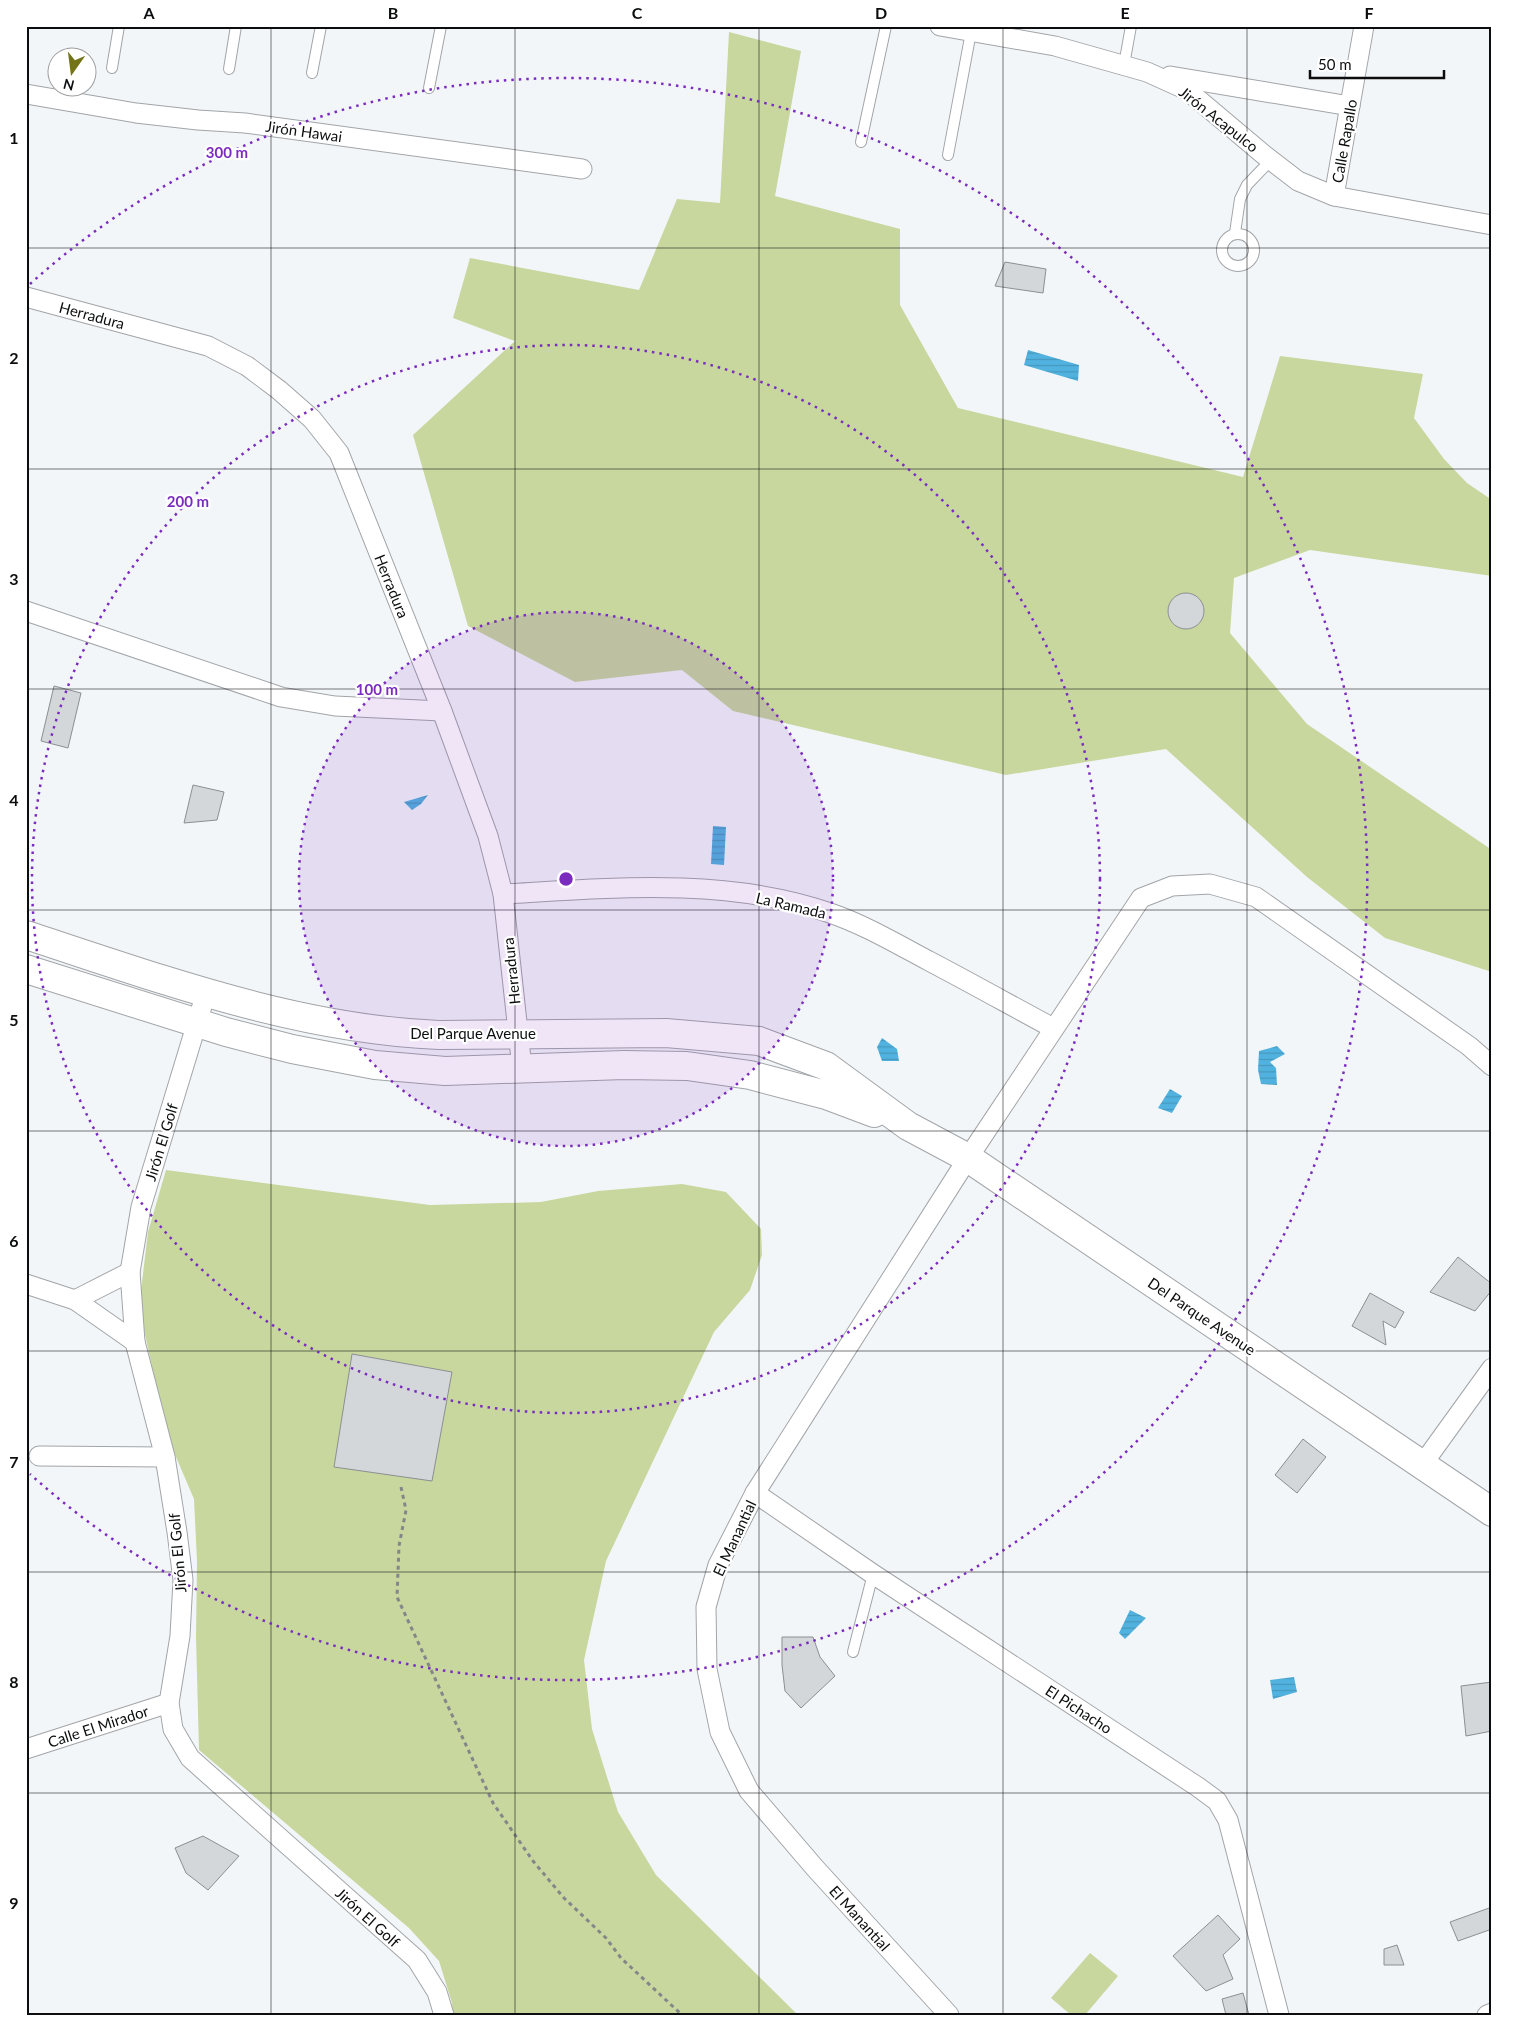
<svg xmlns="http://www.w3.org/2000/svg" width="1518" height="2041" font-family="Lato,sans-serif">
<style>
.green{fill:#c7d79e}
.water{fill:url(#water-rules)}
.building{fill:#d4d7da;stroke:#8c8f92}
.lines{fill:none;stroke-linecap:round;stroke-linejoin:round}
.lane-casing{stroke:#a2a5a8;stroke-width:12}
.street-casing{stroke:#a2a5a8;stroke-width:21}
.secondary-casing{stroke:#a2a5a8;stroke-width:30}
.path{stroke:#848688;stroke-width:3;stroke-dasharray:4 4;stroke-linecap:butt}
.lane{stroke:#fff;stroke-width:10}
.street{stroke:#fff;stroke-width:19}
.secondary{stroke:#fff;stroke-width:28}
.grid{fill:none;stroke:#0c0d0e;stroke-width:1;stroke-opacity:0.55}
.ring{fill:none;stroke:#7b2cbf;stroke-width:2.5;stroke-dasharray:2.5 5}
.labels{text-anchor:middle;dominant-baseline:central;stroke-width:4.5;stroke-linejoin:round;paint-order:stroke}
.street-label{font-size:15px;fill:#0c0d0e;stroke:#fff}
.centre{fill:#7b2cbf;stroke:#fff;stroke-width:2.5}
.ring-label{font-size:15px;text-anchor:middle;font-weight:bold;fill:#7b2cbf;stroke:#fff;stroke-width:4.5;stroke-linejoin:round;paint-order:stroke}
.neatline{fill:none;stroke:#0c0d0e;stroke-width:2}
.grid-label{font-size:16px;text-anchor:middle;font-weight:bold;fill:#0c0d0e}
</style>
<defs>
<pattern id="water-rules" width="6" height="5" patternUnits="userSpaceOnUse" patternTransform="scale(1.25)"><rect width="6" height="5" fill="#51b2df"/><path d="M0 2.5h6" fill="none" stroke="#4598be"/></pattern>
</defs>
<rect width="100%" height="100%" fill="#f3f6f9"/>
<g class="green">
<path d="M729 32 801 51 775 196 900 229V305L958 408 1243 477 1280 356 1423 374 1414 418 1444 459 1467 483 1492 500V576L1310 550 1234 578 1230 633 1307 724 1492 850V972L1385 938 1307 877 1166 749 1006 775 733 711 682 670 575 682 468 626 413 435 515 341 453 318 470 258 639 290 677 199 720 203Z"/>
<path d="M166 1170 430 1205 541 1202 598 1191 682 1184 726 1192 761 1229 762 1255 750 1290 714 1332 606 1561 584 1660 592 1729 618 1812 656 1875 798 2015H453L452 2003 439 1961 409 1928 199 1750 196 1637 197 1561 194 1499 173 1450 156 1385 139 1307 148 1232Z"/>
<path d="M1090 1953 1118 1976 1085 2015H1071L1051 1998Z"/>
</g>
<g class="water">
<path d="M1028 350 1079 365 1078 381 1024 365Z"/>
<path d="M428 795 421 804 412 810 404 802Z"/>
<path d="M713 826 726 827 724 865 711 864Z"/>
<path d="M882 1038 897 1049 899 1061H882L877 1047Z"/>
<path d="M1277 1046 1285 1054 1270 1062 1276 1068 1277 1085 1261 1084 1258 1070 1259 1051Z"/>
<path d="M1170 1089 1182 1096 1172 1113 1158 1108Z"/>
<path d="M1130 1610 1146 1618 1125 1639 1119 1633Z"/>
<path d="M1294 1677 1297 1692 1273 1699 1270 1680Z"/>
</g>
<g class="building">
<path d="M1005 262 1046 269 1043 293 995 286Z"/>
<circle cx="1186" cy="611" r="18"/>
<path d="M54 686 81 693 68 748 41 741Z"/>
<path d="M193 785 224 792 217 820 184 823Z"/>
<path d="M1458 1257 1492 1284V1290L1475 1311 1430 1292Z"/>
<path d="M1370 1293 1404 1312 1395 1328 1383 1321 1386 1345 1352 1326Z"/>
<path d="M352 1354 452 1372 432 1481 334 1467Z"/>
<path d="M1303 1439 1326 1457 1297 1493 1275 1475Z"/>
<path d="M782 1637H813L820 1657 835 1676 801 1708 785 1691 782 1665Z"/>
<path d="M1492 1682V1731L1466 1736 1461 1686Z"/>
<path d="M203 1836 239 1856 208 1890 186 1873 175 1848Z"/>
<path d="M1492 1907V1929L1458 1941 1450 1922Z"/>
<path d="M1218 1915 1240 1939 1223 1955 1233 1979 1206 1991 1173 1956Z"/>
<path d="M1397 1945 1404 1965H1384V1949Z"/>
<path d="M1243 1993 1249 2015H1226L1222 1999Z"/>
</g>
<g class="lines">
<g class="lane-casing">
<g id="lane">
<path d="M1124 65 1131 26"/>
<path d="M112 68 119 26"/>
<path d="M229 69 236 26"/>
<path d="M312 73 321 26"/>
<path d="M429 88 441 26"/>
<path d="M861 142 886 26"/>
<path d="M948 155 971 32"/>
<path d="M1235 233 1240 199 1247 185 1271 160"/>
<circle cx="1238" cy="250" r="16"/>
<path d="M853 1652 873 1574"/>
</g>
</g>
<g class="street-casing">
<g id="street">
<path d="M940 26 1055 46 1147 72 1187 90 1263 154 1298 181 1334 196 1492 225"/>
<path d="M1170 76 1350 106"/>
<path d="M26 94 136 113 198 120 245 123 582 169"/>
<path d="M1334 196 1364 26"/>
<path d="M26 297 208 346 247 366 279 390 312 419 339 453 442 711 488 836 503 894 522 1068"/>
<path d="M26 611 281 697 335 706 442 711"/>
<path d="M503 894C609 888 728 877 830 913 865 925 897 944 929 961 971 983 1012 1006 1053 1028"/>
<path d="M206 993 141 1207 130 1272 135 1342 165 1457 177 1532 183 1580 180 1636 169 1703 173 1729 190 1758 417 1960 437 1992 444 2015"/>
<path d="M130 1272 75 1300 135 1342"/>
<path d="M26 1284 75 1300"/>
<path d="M39 1456 165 1457"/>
<path d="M1422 1465 1492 1368"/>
<path d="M755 1493 873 1574 1198 1787 1217 1801 1228 1820 1279 2015"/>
<path d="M26 1749 169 1703"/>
<path d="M949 2015 815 1868 749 1791 720 1732 707 1669 706 1607 718 1565 755 1493 968 1158 1141 898 1172 886 1210 884 1256 897 1469 1046 1492 1066"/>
<path d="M1487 2015 1492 2013"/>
</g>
</g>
<g class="secondary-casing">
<g id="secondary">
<path d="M26 935C161 979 296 1029 439 1035L666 1033 759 1041 826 1066 908 1126 968 1158 1492 1512"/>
<path d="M26 969 226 1032 292 1049 375 1065 445 1071 624 1065 687 1066 750 1075 826 1095 874 1113"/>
</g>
</g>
<path class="path" d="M401 1487 406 1510 399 1546 397 1597 493 1803 533 1861 564 1898 606 1938 621 1958 682 2015"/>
<use href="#lane" class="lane"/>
<use href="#street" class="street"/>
<use href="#secondary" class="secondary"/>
</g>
<path class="grid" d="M271 26V2015M515 26V2015M759 26V2015M1003 26V2015M1247 26V2015M26 248H1492M26 469H1492M26 689H1492M26 910H1492M26 1131H1492M26 1351H1492M26 1572H1492M26 1793H1492"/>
<circle cx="566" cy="879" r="267" fill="#7b2cbf" fill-opacity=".12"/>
<g class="ring">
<circle cx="566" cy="879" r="267"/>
<circle cx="566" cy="879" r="534"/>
<path d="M30 284A801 801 0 1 1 30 1474"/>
</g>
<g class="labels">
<g class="street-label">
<text transform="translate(1219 119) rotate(38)">Jirón Acapulco</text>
<text transform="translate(304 131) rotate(8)">Jirón Hawai</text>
<text transform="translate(1344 141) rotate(-80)">Calle Rapallo</text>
<text transform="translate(92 315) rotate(15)">Herradura</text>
<text transform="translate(392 586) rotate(68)">Herradura</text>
<text transform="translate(791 905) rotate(13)">La Ramada</text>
<text transform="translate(511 971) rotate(-96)">Herradura</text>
<text x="473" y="1033">Del Parque Avenue</text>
<text transform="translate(161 1142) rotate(-73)">Jirón El Golf</text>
<text transform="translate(1202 1316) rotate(34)">Del Parque Avenue</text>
<text transform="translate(734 1538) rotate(-65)">El Manantial</text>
<text transform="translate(177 1553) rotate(-95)">Jirón El Golf</text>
<text transform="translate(1079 1709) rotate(33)">El Pichacho</text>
<text transform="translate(98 1726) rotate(-18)">Calle El Mirador</text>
<text transform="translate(368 1917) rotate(42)">Jirón El Golf</text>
<text transform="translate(860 1918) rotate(48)">El Manantial</text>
</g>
</g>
<circle cx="566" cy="879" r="8" class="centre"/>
<g class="ring-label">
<text x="227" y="158">300 m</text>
<text x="188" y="507">200 m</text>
<text x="377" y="695">100 m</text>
</g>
<rect width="1518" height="2041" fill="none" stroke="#ffffff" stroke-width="55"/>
<g transform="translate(72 72) rotate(194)"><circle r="24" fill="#ffffff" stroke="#9e9e9f"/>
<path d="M0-4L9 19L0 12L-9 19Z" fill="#737318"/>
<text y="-8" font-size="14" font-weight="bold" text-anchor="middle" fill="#0c0d0e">N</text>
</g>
<path d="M1310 70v8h134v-8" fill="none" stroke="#0c0d0e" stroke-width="2.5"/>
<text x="1318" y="70" font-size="15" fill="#0c0d0e" stroke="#ffffff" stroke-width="4" paint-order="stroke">50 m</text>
<rect x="28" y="28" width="1462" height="1986" class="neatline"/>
<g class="grid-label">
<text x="149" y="19">A</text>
<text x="393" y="19">B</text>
<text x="637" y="19">C</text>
<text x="881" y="19">D</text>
<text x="1125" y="19">E</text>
<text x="1369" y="19">F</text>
<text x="14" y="144">1</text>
<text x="14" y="364">2</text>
<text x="14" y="585">3</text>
<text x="14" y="806">4</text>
<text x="14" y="1026">5</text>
<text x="14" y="1247">6</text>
<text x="14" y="1468">7</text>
<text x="14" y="1688">8</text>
<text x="14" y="1909">9</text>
</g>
</svg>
